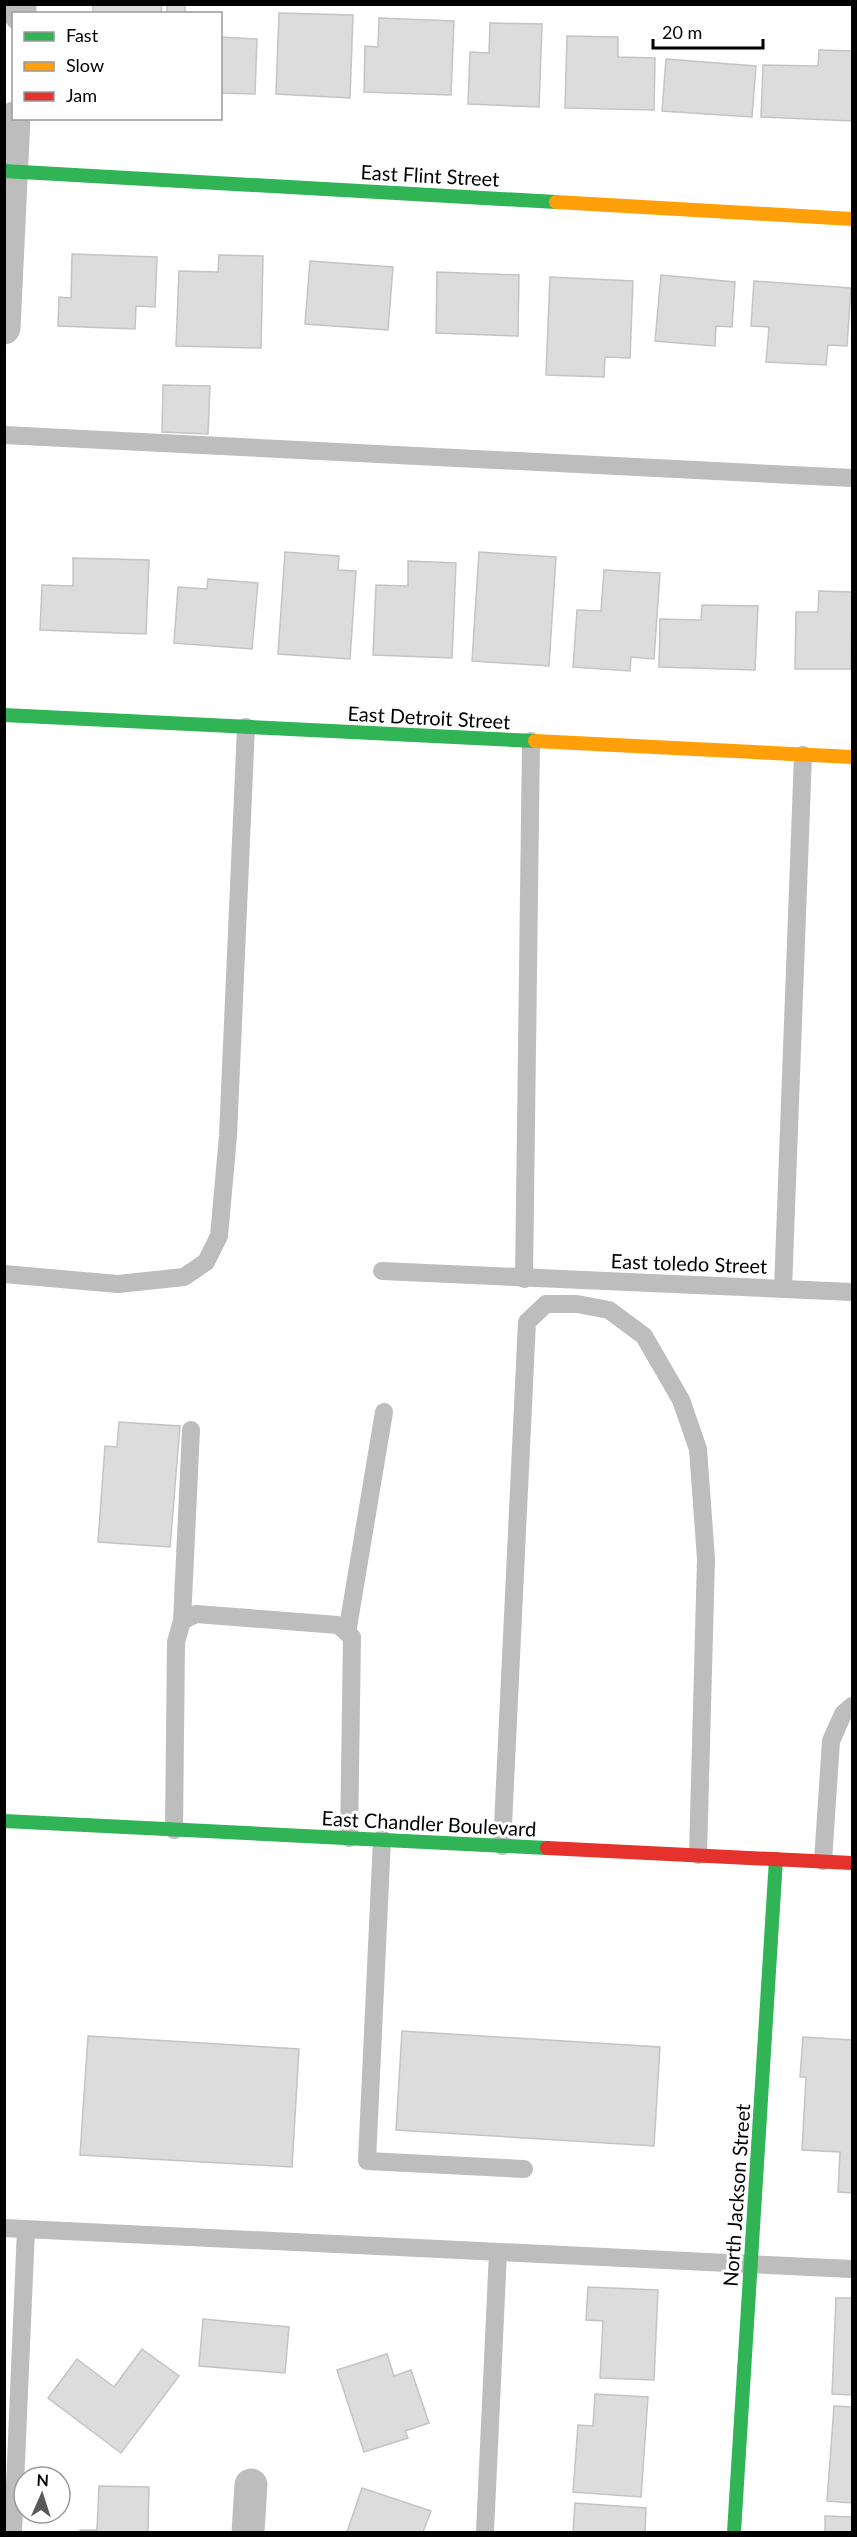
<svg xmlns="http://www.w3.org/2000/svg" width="857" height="2537" font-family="Lato,sans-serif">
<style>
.building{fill:#dcdcdc;stroke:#c4c4c4;stroke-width:1.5}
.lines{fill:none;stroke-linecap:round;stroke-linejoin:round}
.lane{stroke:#bdbdbd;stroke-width:18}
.street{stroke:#bdbdbd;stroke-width:33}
.fast{stroke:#30b455;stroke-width:14}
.slow{stroke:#ff9f0a;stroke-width:14}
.jam{stroke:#e5322d;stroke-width:14}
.labels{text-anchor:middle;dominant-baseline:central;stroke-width:6;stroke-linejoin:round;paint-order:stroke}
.street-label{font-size:20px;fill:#000;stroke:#fff}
</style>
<rect width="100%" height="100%" fill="#fff"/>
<g class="building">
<path d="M93 4H162L161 14H93Z"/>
<path d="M167 4H185V12L215 14H167Z"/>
<path d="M279 13 353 15 350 98 276 94Z"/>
<path d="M379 18 454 21 451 95 364 92 365 46 378 47Z"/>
<path d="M490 23 542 24 539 107 468 104 470 52 489 53Z"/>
<path d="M567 36 618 37V57L655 58 654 110 565 108Z"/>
<path d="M220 37 257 39 255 94 220 93Z"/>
<path d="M819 50 852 51V121L761 117 763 65 818 66Z"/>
<path d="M666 59 756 66 752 117 662 111Z"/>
<path d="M72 254 157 257 155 307 136 306 135 329 58 326 59 297 71 298Z"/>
<path d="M219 255 263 256 261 348 176 346 179 271 218 272Z"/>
<path d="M310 261 393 267 388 330 305 324Z"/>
<path d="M437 272 519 275 518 336 436 333Z"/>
<path d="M661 275 735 282 732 327 716 326 715 346 655 341Z"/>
<path d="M550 277 633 281 630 358 605 357 604 377 546 375Z"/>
<path d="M754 281 851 288 847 346 828 345 826 365 766 362 769 327 751 326Z"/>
<path d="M163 385 210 386 208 434 162 432Z"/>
<path d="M285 552 339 556 338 570 356 571 350 659 278 654Z"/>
<path d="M479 552 556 557 549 666 472 661Z"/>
<path d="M73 558 149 560 146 634 40 630 42 585 73 586Z"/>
<path d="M408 561 456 563 452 658 373 655 376 585 408 586Z"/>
<path d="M604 570 660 573 654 659 631 657 630 671 573 667 577 610 601 611Z"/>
<path d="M208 579 258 583 252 649 174 643 178 587 207 589Z"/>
<path d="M819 591 852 592 851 669H795L796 612H818Z"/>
<path d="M702 605 758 606 755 670 659 667 660 619 701 620Z"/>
<path d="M119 1422 180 1426 170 1547 98 1542 105 1446 117 1447Z"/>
<path d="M402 2031 660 2047 654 2146 396 2130Z"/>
<path d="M88 2036 299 2049 292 2167 80 2155Z"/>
<path d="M803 2037 852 2040V2193L838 2192 840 2152 802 2150 806 2077H800Z"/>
<path d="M588 2287 658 2290 654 2380 600 2378 603 2321 586 2320Z"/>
<path d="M836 2298H852V2395L832 2394Z"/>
<path d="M203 2319 289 2327 285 2373 199 2366Z"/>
<path d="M142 2349 179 2376 121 2453 48 2398 77 2359 114 2387Z"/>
<path d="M387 2354 394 2376 411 2370 429 2423 405 2431 408 2438 364 2452 337 2370Z"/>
<path d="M595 2394 648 2397 641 2497 573 2492 578 2425 593 2426Z"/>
<path d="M834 2406 852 2407V2503L827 2501Z"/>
<path d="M99 2486 149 2487 148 2532H79L80 2530H97Z"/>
<path d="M362 2488 431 2511 423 2532H347Z"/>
<path d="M575 2503 646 2508 645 2532H573Z"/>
<path d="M825 2516 852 2517V2532H825Z"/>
</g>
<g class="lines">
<g class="lane">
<path d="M4 435 852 478"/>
<path d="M382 1271 852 1292"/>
<path d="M4 1274 118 1284 184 1277 206 1262 219 1236 228 1136 246 727"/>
<path d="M524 1279 531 741"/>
<path d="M783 1289 803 755"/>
<path d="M182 1621 191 1430"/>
<path d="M347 1633 384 1412"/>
<path d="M174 1830 176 1642 182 1621 196 1614 338 1625 352 1637 349 1838"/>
<path d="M382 1839 367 2161 524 2169"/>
<path d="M502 1846 527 1322 546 1304H577L609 1310 644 1336 681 1400 698 1449 706 1559 698 1855"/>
<path d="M823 1861 831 1741 843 1714 852 1706"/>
<path d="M4 2228 852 2269"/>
<path d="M13 2532 26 2229"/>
<path d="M485 2532 498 2252"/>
</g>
<g class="street">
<path d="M20 14V4"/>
<path d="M4 328 14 118"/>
<path d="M248 2532 251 2485"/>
</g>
<g class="fast">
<path d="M4 171 556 202"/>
<path d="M4 715 535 741"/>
<path d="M4 1821 547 1848"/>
<path d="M734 2532 776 1859"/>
</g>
<g class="slow">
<path d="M556 202 852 219"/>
<path d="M535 741 852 757"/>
</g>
<path class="jam" d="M547 1848 852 1863"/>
</g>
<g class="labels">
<g class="street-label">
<text transform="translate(430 175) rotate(3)">East Flint Street</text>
<text transform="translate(429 717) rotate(3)">East Detroit Street</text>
<text transform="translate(689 1263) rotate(2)">East toledo Street</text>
<text transform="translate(429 1823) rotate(3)">East Chandler Boulevard</text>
<text transform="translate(736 2195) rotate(-86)">North Jackson Street</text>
</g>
</g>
<rect width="857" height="2537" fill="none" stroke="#000000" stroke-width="12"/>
<rect x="12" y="12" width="210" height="108" fill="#ffffff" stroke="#999999" stroke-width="1.5"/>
<rect x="24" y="32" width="30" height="9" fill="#30b455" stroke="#999999" stroke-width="1.5"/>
<text x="66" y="42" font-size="18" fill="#000000">Fast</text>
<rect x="24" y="62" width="30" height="9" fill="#ff9f0a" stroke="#999999" stroke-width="1.5"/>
<text x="66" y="72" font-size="18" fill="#000000">Slow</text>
<rect x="24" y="92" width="30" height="9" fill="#e5322d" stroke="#999999" stroke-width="1.5"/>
<text x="66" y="102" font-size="18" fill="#000000">Jam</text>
<g transform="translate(42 2495) rotate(3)"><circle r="28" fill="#ffffff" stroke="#999999" stroke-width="1.5"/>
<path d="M0-4.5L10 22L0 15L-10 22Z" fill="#595959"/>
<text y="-9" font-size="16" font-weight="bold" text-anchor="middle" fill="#000000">N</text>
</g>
<path d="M653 39v9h110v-9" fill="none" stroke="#000000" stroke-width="3"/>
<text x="662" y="39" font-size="18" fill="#000000" stroke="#ffffff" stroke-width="4.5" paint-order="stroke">20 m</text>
</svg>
